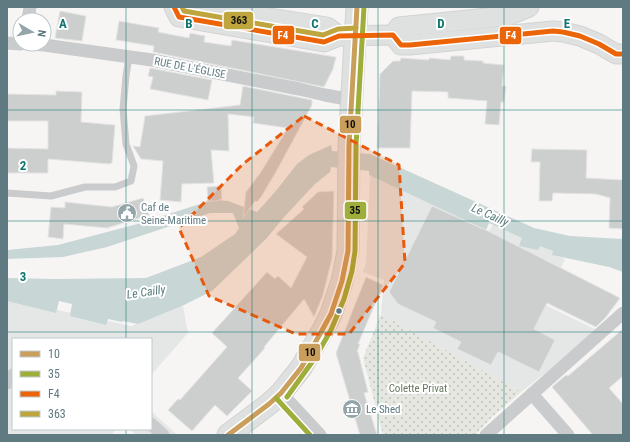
<svg xmlns="http://www.w3.org/2000/svg" width="630" height="442" font-family="'Roboto Condensed',sans-serif">
<style>
.built{fill:#e5e7e7}
.park{fill:url(#park-dots)}
.water{fill:#c8d6d6}
.building{fill:#cdcfcf;stroke:#e5e4e4}
.lines{fill:none;stroke-linecap:round;stroke-linejoin:round}
.secondary-casing{stroke:#d2d3d4;stroke-width:21}
.primary-casing{stroke:#d2d2d2;stroke-width:23}
.lane{stroke:#cacbcc;stroke-width:7}
.street{stroke:#cacbcc;stroke-width:13}
.secondary{stroke:#dfe0e0;stroke-width:19}
.primary{stroke:#dfe0e0;stroke-width:21}
.bus-1-casing{stroke:#fff;stroke-width:8}
.bus-2-casing{stroke:#fff;stroke-width:8}
.bus-3-casing{stroke:#fff;stroke-width:8}
.bus-4-casing{stroke:#fff;stroke-width:8}
.bus-1{stroke:#ca9e5b;stroke-width:5}
.bus-2{stroke:#9fae3a;stroke-width:5}
.bus-3{stroke:#ec6408;stroke-width:5}
.bus-4{stroke:#bea53d;stroke-width:5}
.marked{fill:#e8590c;fill-opacity:0.2;stroke:#e8590c;stroke-width:3;stroke-dasharray:8 5;stroke-linejoin:round}
.grid{fill:none;stroke:#0f766e;stroke-width:1;stroke-opacity:0.55}
.bus-dot{fill:#5f7a81;stroke:#fff;stroke-width:1.5}
.labels{text-anchor:middle;dominant-baseline:central;stroke-width:4;stroke-linejoin:round;paint-order:stroke}
.street-label{font-size:11px;fill:#5f7a81;stroke:#fff}
.poi-label{font-size:11px;fill:#5f7a81;stroke:#fff;text-anchor:start}
.park-label{font-size:11px;fill:#69785f;stroke:#fff}
.water-label{font-size:12px;font-style:italic;fill:#5a7b7c;stroke:#fff}
.grid-label{font-size:13px;text-anchor:middle;font-weight:bold;fill:#0f766e;stroke:#fff;stroke-width:4;stroke-linejoin:round;paint-order:stroke}
.line-badge{stroke:#fff;stroke-width:1.5}
.badge-label{font-size:11px;text-anchor:middle;font-weight:bold;fill:#fff}
.pale-badge-label{font-size:11px;text-anchor:middle;font-weight:bold;fill:#111}
</style>
<defs>
<pattern id="park-dots" width="8" height="8" patternUnits="userSpaceOnUse"><rect width="8" height="8" fill="#e6e7e1"/><path d="M2 2h.1M6 6h.1" fill="none" stroke="#bec0bc" stroke-width="1.8" stroke-linecap="round"/></pattern>
</defs>
<rect width="100%" height="100%" fill="#f6f5f4"/>
<g class="built">
<path d="M370 175 489 231 493 225 553 251 554 254 565 259 543 304 599 331 521 392 381 314 384 280 363 272 366 263Z"/>
<path d="M7 299 131 326 183 306 188 333 151 375V339H13V429H115L112 435H7Z"/>
<path d="M151 411 177 435H136L130 429H151Z"/>
</g>
<path class="park" d="M381 314 521 392 492 417 475 435H383L363 358Z"/>
<path class="water" d="M331 145 332 151 370 154 534 228 570 236 623 239V272L609 267 552 255 553 251 540 246 538 250 519 246 522 238 489 223 486 230 369 175V171L331 167 330 172 315 184 285 216 266 239 212 291 182 306 138 324 123 321 122 322 108 319 106 325 70 316 72 304 59 301 56 313 7 301V278L55 279 146 278 201 257 235 234 239 228 233 213H210L107 247 63 257 7 259V250L58 245 141 223 206 202 218 200 228 201 257 212 275 192 297 164 309 155Z"/>
<g class="building">
<path d="M60 11 86 16 82 41 55 38Z"/>
<path d="M119 21 159 28 158 32 189 38 190 33 205 36 204 42 231 46 232 40 336 57 333 69 324 87 153 52 154 46 116 40Z"/>
<path d="M451 56H464V60L483 61V63L504 65 502 86H506L504 102H501L499 125 485 124 487 101 448 98V92L412 91 410 148H377L380 74 393 61H400L401 58 429 60V58L450 60Z"/>
<path d="M150 68 212 80 208 100 150 89 153 77 148 76Z"/>
<path d="M243 86 312 100V105L277 170 261 197 257 202 255 201 243 218 246 192 261 172 288 128 253 123 254 117 228 114 229 151 211 150 214 183 182 184 181 202 160 200 163 161 141 159 133 146 140 147 145 116 240 105Z"/>
<path d="M56 91 82 92 81 122 115 125 112 163H111L110 164 48 159V173H7V148L48 149V121H7V94L56 95Z"/>
<path d="M532 149 587 150 586 178 623 180V229L609 228 610 198 596 194 553 193 552 201H539L540 162H531Z"/>
<path d="M221 186 222 199 216 201H208L207 187Z"/>
<path d="M334 191 332 258 323 295 314 317 304 299 264 347 265 348 238 378 252 391 227 416 215 405 192 431 168 410 178 399 180 400 227 347 212 333 267 272 275 279 278 276 291 288 307 257 276 234 304 209 302 207 318 192Z"/>
<path d="M143 198 149 215 107 228 64 224 63 239 48 237 51 207 65 208V202L112 207Z"/>
<path d="M432 206 490 232 620 298 606 317 596 327 547 303 534 329 555 340 539 372 498 352 491 365 457 349 461 342 433 328 436 322 398 304 389 292Z"/>
<path d="M366 277 383 285 358 344H360L357 352H358L368 392 364 393 377 435H360L336 353Z"/>
<path d="M623 329V376L609 388 623 404V435H593L552 387 566 375 568 376Z"/>
</g>
<g class="lines">
<g class="secondary-casing">
<g id="secondary">
<path d="M174 7 179 17 324 42 339 36 391 35H393L401 45H410L553 31 563 32 580 36 599 44 616 54H623"/>
<path d="M199 7 327 27 339 36"/>
<path d="M393 35 399 27 507 16 529 7"/>
</g>
</g>
<g class="primary-casing">
<path id="primary" d="M228 435 269 404 281 393 301 368 324 328 331 314 342 281 348 251 349 145 357 7"/>
</g>
<path class="lane" d="M7 193 51 196 85 187H115L131 181 134 166 126 144 123 109 126 76 129 57"/>
<g class="street">
<path d="M28 20 30 7"/>
<path d="M7 43 20 44"/>
<path d="M27 44 44 45 152 60 299 89 325 95 352 100"/>
<path d="M7 383 13 375"/>
<path d="M281 393 320 435"/>
<path d="M532 394 568 435"/>
<path d="M151 424 163 435"/>
<path d="M486 435 623 313"/>
</g>
<use href="#secondary" class="secondary"/>
<use href="#primary" class="primary"/>
<g class="bus-1-casing">
<path id="bus-1" d="M228 435 269 404 281 393 301 368 331 314 342 281 348 251 349 145 357 7"/>
</g>
<g class="bus-2-casing">
<g id="bus-2">
<path d="M287 397 315 358 331 330 344 299 352 271 355 251 356 145 364 7"/>
<path d="M276 398 310 435"/>
</g>
</g>
<g class="bus-3-casing">
<path id="bus-3" d="M174 7 179 17 324 42 339 36 393 35 401 45H410L553 31 563 32 580 36 599 44 616 54H623"/>
</g>
<g class="bus-4-casing">
<path id="bus-4" d="M182 7 184 11 323 35 338 29 356 28"/>
</g>
<use href="#bus-1" class="bus-1"/>
<use href="#bus-2" class="bus-2"/>
<use href="#bus-3" class="bus-3"/>
<use href="#bus-4" class="bus-4"/>
</g>
<path class="marked" d="M304 116 399 165 405 263 349 334H296L209 296 179 228 243 164Z"/>
<path class="grid" d="M126 7V339M252 7V435M378 7V435M504 7V435M7 110H623M7 221H623M7 332H623M126 429V435"/>
<defs>
<g id="civic-disc" transform="scale(1)"><circle r="9.5" fill="#94a5a9" stroke="#fff"/><path d="M-.6-6.5H3V-4.5H.6V-3L4-1V1h2V6H-6V1h2V-1L-.6-3ZM-1.2 2.5V6h2.4V2.5Z" fill="#fff"/></g>
<g id="museum-disc" transform="scale(1)"><circle r="9.5" fill="#94a5a9" stroke="#fff"/><path d="M0-6L6-3V-2H-6V-3ZM-5-1h2V3h-2ZM-1-1h2V3h-2ZM3-1h2V3H3ZM-6 4H6V6H-6Z" fill="#fff"/></g>
</defs>
<g fill-rule="evenodd">
<use href="#civic-disc" x="127" y="213"/>
<use href="#museum-disc" x="352" y="409"/>
</g>
<circle class="bus-dot" cx="339" cy="311" r="3.5"/>
<g class="labels">
<g class="street-label">
<text transform="translate(190 68) rotate(11)">RUE DE L'ÉGLISE</text>
</g>
<g class="poi-label">
<text x="141" y="207">Caf de<tspan x="141" dy="13">Seine-Maritime</tspan></text>
<text x="366" y="409">Le Shed</text>
</g>
<g class="park-label">
<text x="418" y="388">Colette Privat</text>
</g>
<g class="water-label">
<text transform="translate(490 215) rotate(24)">Le Cailly</text>
<text transform="translate(146 292) rotate(-8)">Le Cailly</text>
</g>
</g>
<g class="grid-label">
<text x="63" y="28">A</text>
<text x="189" y="28">B</text>
<text x="315" y="28">C</text>
<text x="441" y="28">D</text>
<text x="567" y="28">E</text>
<text x="23" y="170">2</text>
<text x="23" y="281">3</text>
</g>
<g class="line-badge">
<rect x="223" y="11" width="31" height="19" rx="4" fill="#bea53d"/>
<rect x="272" y="25" width="23" height="20" rx="4" fill="#ec6408"/>
<rect x="499" y="26" width="23" height="19" rx="4" fill="#ec6408"/>
<rect x="339" y="115" width="23" height="19" rx="4" fill="#ca9e5b"/>
<rect x="344" y="201" width="23" height="19" rx="4" fill="#9fae3a"/>
<rect x="298" y="343" width="23" height="19" rx="4" fill="#ca9e5b"/>
</g>
<g class="badge-label">
<text x="283" y="39">F4</text>
<text x="511" y="39">F4</text>
</g>
<g class="pale-badge-label">
<text x="239" y="24">363</text>
<text x="350" y="128">10</text>
<text x="355" y="214">35</text>
<text x="310" y="356">10</text>
</g>
<rect width="630" height="442" fill="none" stroke="#5f7a81" stroke-width="16"/>
<rect x="12" y="338" width="140" height="92" fill="#ffffff" stroke="#bfcacd"/>
<rect x="20" y="351" width="20" height="6" fill="#ca9e5b" stroke="#bfcacd"/>
<text x="48" y="358" font-size="12" fill="#5f7a81">10</text>
<rect x="20" y="371" width="20" height="6" fill="#9fae3a" stroke="#bfcacd"/>
<text x="48" y="378" font-size="12" fill="#5f7a81">35</text>
<rect x="20" y="391" width="20" height="6" fill="#ec6408" stroke="#bfcacd"/>
<text x="48" y="398" font-size="12" fill="#5f7a81">F4</text>
<rect x="20" y="411" width="20" height="6" fill="#bea53d" stroke="#bfcacd"/>
<text x="48" y="418" font-size="12" fill="#5f7a81">363</text>
<g transform="translate(32 32) rotate(99)"><circle r="19" fill="#ffffff" stroke="#bfcacd"/>
<path d="M0-3L7 15L0 10L-7 15Z" fill="#94a5a9"/>
<text y="-6" font-size="11" font-weight="bold" text-anchor="middle" fill="#5f7a81">N</text>
</g>
</svg>
